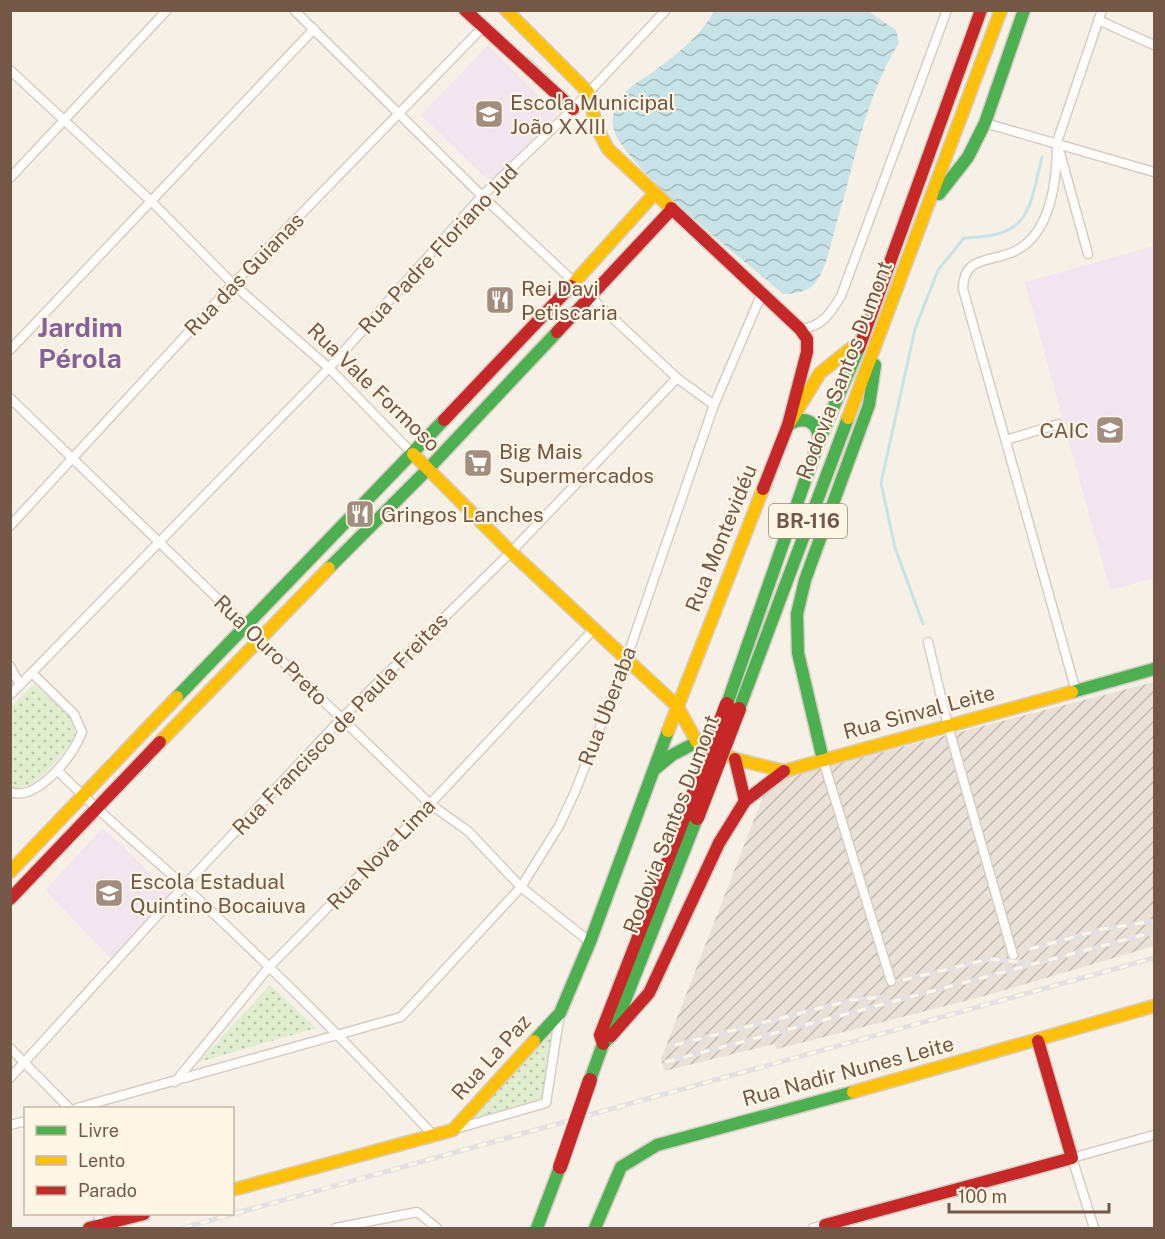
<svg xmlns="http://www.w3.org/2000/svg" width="1165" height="1239" font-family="'Public Sans',sans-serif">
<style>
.industrial{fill:url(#industrial-furrows)}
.education{fill:#f2e5f0}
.park{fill:url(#park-dots)}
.water{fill:url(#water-waves)}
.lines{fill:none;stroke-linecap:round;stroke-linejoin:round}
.stream{stroke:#c7e3e7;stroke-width:3}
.street-casing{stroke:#d7cdc4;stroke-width:11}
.fast-casing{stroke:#d7ccc2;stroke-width:15}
.slow-casing{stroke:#d7ccc2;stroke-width:15}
.jam-casing{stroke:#d7ccc2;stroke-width:15}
.street{stroke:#fefdfb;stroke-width:8}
.fast{stroke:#4caf50;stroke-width:12}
.slow{stroke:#ffc107;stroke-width:12}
.jam{stroke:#c62828;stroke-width:12}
.rail-casing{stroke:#e3e0e3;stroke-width:5}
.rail{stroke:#fff6e6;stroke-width:3;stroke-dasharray:9;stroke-linecap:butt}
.jam-bridge-casing{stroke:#d5cbc3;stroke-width:16;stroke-linecap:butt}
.jam-bridge{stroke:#c62828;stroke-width:14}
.labels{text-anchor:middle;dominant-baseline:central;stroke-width:4.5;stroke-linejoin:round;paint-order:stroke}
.shield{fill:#fff6e6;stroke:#9e8776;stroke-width:1.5}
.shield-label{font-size:20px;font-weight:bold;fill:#745746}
.poi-label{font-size:21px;fill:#745746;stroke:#fff6e6;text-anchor:start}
.street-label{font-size:21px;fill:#745746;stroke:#fff6e6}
.district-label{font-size:27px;font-weight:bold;fill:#876198;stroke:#fff6e6}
</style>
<defs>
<pattern id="industrial-furrows" width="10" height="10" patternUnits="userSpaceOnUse" patternTransform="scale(1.5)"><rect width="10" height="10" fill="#e9e0d7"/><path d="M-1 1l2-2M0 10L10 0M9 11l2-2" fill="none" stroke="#c1b8b0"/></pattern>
<pattern id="park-dots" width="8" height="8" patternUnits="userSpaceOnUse" patternTransform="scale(1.5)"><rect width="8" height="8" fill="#e0edcf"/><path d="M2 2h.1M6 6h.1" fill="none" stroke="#bac3aa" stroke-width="1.8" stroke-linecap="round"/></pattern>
<pattern id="water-waves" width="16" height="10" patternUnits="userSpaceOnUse" patternTransform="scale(1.5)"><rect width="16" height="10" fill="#c7e3e7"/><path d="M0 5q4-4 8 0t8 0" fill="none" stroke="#a6bbbd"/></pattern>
</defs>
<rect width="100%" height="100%" fill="#f6f0e6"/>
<path class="industrial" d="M1154 682V946L988 995 777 1049 774 1044 664 1071 661 1059 764 794 785 777Z"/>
<g class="education">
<path d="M488 45 557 114 491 183 421 115Z"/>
<path d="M1154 246V578L1110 590 1025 282Z"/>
<path d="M103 828 173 895 115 962 45 890Z"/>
</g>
<g class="park">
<path d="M34 684 74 721 75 739C57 758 39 790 11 788L10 708Z"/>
<path d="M270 985 316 1028 199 1062Z"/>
<path d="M554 1024 543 1098 466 1122Z"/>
</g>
<path class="water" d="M714 11H868L896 30 899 43C864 99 855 163 836 225 831 242 827 267 816 282 809 292 794 294 783 294 751 266 617 162 613 126 611 113 618 103 625 93 632 84 645 78 654 71 677 54 701 36 714 11Z"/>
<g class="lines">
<g class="stream">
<path d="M528 58 562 91"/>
<path d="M923 624 895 548 881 483 915 329 938 270 964 238C1030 236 1028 214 1042 157"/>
</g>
<g class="street-casing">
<g id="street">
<path d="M294 10 482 196 677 378 714 405"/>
<path d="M1098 20 1154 45"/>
<path d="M10 70 151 201 233 284 329 368 413 454"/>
<path d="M985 123 1154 172"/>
<path d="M1057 142C1057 177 1052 231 1017 250 994 263 963 254 963 289L1076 691"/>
<path d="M10 178 167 10"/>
<path d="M1088 254 1057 142 1102 10"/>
<path d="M800 329C822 327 830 314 841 296L947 10"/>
<path d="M10 350 314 29"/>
<path d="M10 398 430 804 468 831 521 887 590 942"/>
<path d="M1006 440 1059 424"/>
<path d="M10 526 233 284 483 27"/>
<path d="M928 642 948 726 1013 955"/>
<path d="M10 666 20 685"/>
<path d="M10 695 329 368 482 196 573 109 666 10"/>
<path d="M823 760 891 981"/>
<path d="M57 770C98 812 143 848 185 887 272 967 354 1050 434 1136"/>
<path d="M10 792C37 802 74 755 82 732L74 714 32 673"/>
<path d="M10 1048 69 1108"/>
<path d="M10 1078 184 886 342 718 511 552 677 378"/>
<path d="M175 1082 269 967 430 804 594 629"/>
<path d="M77 1108 401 1017 521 887 559 826 575 792 626 660 714 405 762 293"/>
<path d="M10 1125 26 1121"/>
<path d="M455 1129 546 1103 560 1013"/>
<path d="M98 1214 101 1225"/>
<path d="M336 1228 417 1212 437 1228"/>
<path d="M813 1228 825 1225"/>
<path d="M1094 1228 1072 1158 1154 1135"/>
</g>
</g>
<g class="fast-casing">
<g id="fast">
<path d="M939 194 968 157 985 123 1024 10"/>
<path d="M788 425C804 415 819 421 819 441"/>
<path d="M329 568 428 469 557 332"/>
<path d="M1072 692 1154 669"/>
<path d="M177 697 444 420"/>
<path d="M727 704 819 441 859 348"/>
<path d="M739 709 848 418"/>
<path d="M823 760 798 653 797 614 805 580 869 405 875 365"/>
<path d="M655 769 672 755 697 742"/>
<path d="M534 1041 560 1013 590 942 668 731"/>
<path d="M590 1080 603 1044 611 1036 697 818"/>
<path d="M537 1228 560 1167"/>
<path d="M595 1228 621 1167 657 1145 853 1092"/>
</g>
</g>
<g class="slow-casing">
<g id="slow">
<path d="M506 10 588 92 597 128 608 149 671 208"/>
<path d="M571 286 655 193"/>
<path d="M848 418 1001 10"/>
<path d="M788 425 820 373 860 341"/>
<path d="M413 454 511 552 677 706 697 742"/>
<path d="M668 731 763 489"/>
<path d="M160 742 329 568"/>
<path d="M697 742 735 759 784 771 1072 692"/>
<path d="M10 872 177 697"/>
<path d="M853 1092 1154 1006"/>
<path d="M232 1190 453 1130 534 1041"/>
</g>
</g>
<g class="jam-casing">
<g id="jam">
<path d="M465 10 573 109"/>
<path d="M671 208 800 329 807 339V352L788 425 763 489"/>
<path d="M557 332 672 209"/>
<path d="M859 348 981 10"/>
<path d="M444 420 571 286"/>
<path d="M735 759 745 801"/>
<path d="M10 899 160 742"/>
<path d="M611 1036 649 993 719 843 745 801 784 771"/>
<path d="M603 1044 600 1035 686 814"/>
<path d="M89 1228 144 1214"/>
<path d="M826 1228 825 1225 1072 1158 1038 1041"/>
</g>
</g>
<use href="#street" class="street"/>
<use href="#fast" class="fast"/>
<use href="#slow" class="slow"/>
<use href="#jam" class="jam"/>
<g class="rail-casing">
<g id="rail">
<path d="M1030 949 1103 929 1154 921"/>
<path d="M903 980 990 959 1027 963"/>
<path d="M675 1045 852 1000 882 997"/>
<path d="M666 1062 1154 932"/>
<path d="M183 1228 1154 958"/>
</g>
</g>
<use href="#rail" class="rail"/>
<g class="jam-bridge-casing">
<g id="jam-bridge">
<path d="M686 814 727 704"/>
<path d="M697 818 739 709"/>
<path d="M560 1167 590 1080"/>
</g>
</g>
<use href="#jam-bridge" class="jam-bridge"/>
</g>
<defs>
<g id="school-square" transform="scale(1.5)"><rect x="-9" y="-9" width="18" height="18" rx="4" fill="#a28d7e" stroke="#fff6e6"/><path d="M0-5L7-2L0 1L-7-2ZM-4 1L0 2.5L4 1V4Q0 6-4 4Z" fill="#fff"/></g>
<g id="restaurant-square" transform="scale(1.5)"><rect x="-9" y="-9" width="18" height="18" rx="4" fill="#a28d7e" stroke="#fff6e6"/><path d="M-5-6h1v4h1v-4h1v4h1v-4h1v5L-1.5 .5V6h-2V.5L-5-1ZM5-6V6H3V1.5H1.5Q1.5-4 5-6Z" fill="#fff"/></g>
<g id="supermarket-square" transform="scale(1.5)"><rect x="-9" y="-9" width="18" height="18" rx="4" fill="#a28d7e" stroke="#fff6e6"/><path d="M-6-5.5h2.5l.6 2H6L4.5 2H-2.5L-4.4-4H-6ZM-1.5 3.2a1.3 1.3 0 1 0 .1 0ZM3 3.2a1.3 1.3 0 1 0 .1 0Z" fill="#fff"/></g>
</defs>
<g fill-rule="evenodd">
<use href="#school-square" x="489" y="114"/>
<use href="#restaurant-square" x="500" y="300"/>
<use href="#school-square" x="1110" y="430"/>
<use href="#supermarket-square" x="478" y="463"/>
<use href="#restaurant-square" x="360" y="514"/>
<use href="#school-square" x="109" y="893"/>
</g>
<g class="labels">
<rect class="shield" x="769" y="504" width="78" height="34" rx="4.5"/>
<g class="shield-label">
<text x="808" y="521">BR-116</text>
</g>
<g class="poi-label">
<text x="510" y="102">Escola Municipal<tspan x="510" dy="24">João XXIII</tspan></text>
<text x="521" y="288">Rei Davi<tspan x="521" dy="24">Petiscaria</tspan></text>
<text x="1089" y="430" text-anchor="end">CAIC</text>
<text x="499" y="451">Big Mais<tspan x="499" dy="24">Supermercados</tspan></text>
<text x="381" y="514">Gringos Lanches</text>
<text x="130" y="881">Escola Estadual<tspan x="130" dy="24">Quintino Bocaiuva</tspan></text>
</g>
<g class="street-label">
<text transform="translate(438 249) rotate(-47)">Rua Padre Floriano Jud</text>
<text transform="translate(244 274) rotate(-46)">Rua das Guianas</text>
<text transform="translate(844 370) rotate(-69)">Rodovia Santos Dumont</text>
<text transform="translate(374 387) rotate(44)">Rua Vale Formoso</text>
<text transform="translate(721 538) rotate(-68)">Rua Montevidéu</text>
<text transform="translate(271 650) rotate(44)">Rua Ouro Preto</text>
<text transform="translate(607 706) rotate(-69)">Rua Uberaba</text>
<text transform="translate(919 712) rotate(-15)">Rua Sinval Leite</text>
<text transform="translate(340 724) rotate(-46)">Rua Francisco de Paula Freitas</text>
<text transform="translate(671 824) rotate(-69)">Rodovia Santos Dumont</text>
<text transform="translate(381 854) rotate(-46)">Rua Nova Lima</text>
<text transform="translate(491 1057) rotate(-48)">Rua La Paz</text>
<text transform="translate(848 1071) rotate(-15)">Rua Nadir Nunes Leite</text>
</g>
<g class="district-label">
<text x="80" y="327">Jardim<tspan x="80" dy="31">Pérola</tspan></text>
</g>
</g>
<rect width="1165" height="1239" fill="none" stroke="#745746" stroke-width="24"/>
<rect x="24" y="1107" width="210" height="108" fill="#fff6e6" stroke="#c7b6a6" stroke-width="1.5"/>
<rect x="36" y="1126" width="30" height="9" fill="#4caf50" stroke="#c7b6a6" stroke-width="1.5"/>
<text x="78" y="1137" font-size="18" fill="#745746">Livre</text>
<rect x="36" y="1156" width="30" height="9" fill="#ffc107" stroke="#c7b6a6" stroke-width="1.5"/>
<text x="78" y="1167" font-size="18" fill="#745746">Lento</text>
<rect x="36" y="1186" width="30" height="9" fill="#c62828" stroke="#c7b6a6" stroke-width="1.5"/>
<text x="78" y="1197" font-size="18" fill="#745746">Parado</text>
<path d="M949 1203v9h160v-9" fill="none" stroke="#745746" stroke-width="3"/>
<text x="958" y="1203" font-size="18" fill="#745746" stroke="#fff6e6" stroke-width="4.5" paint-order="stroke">100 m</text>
</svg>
